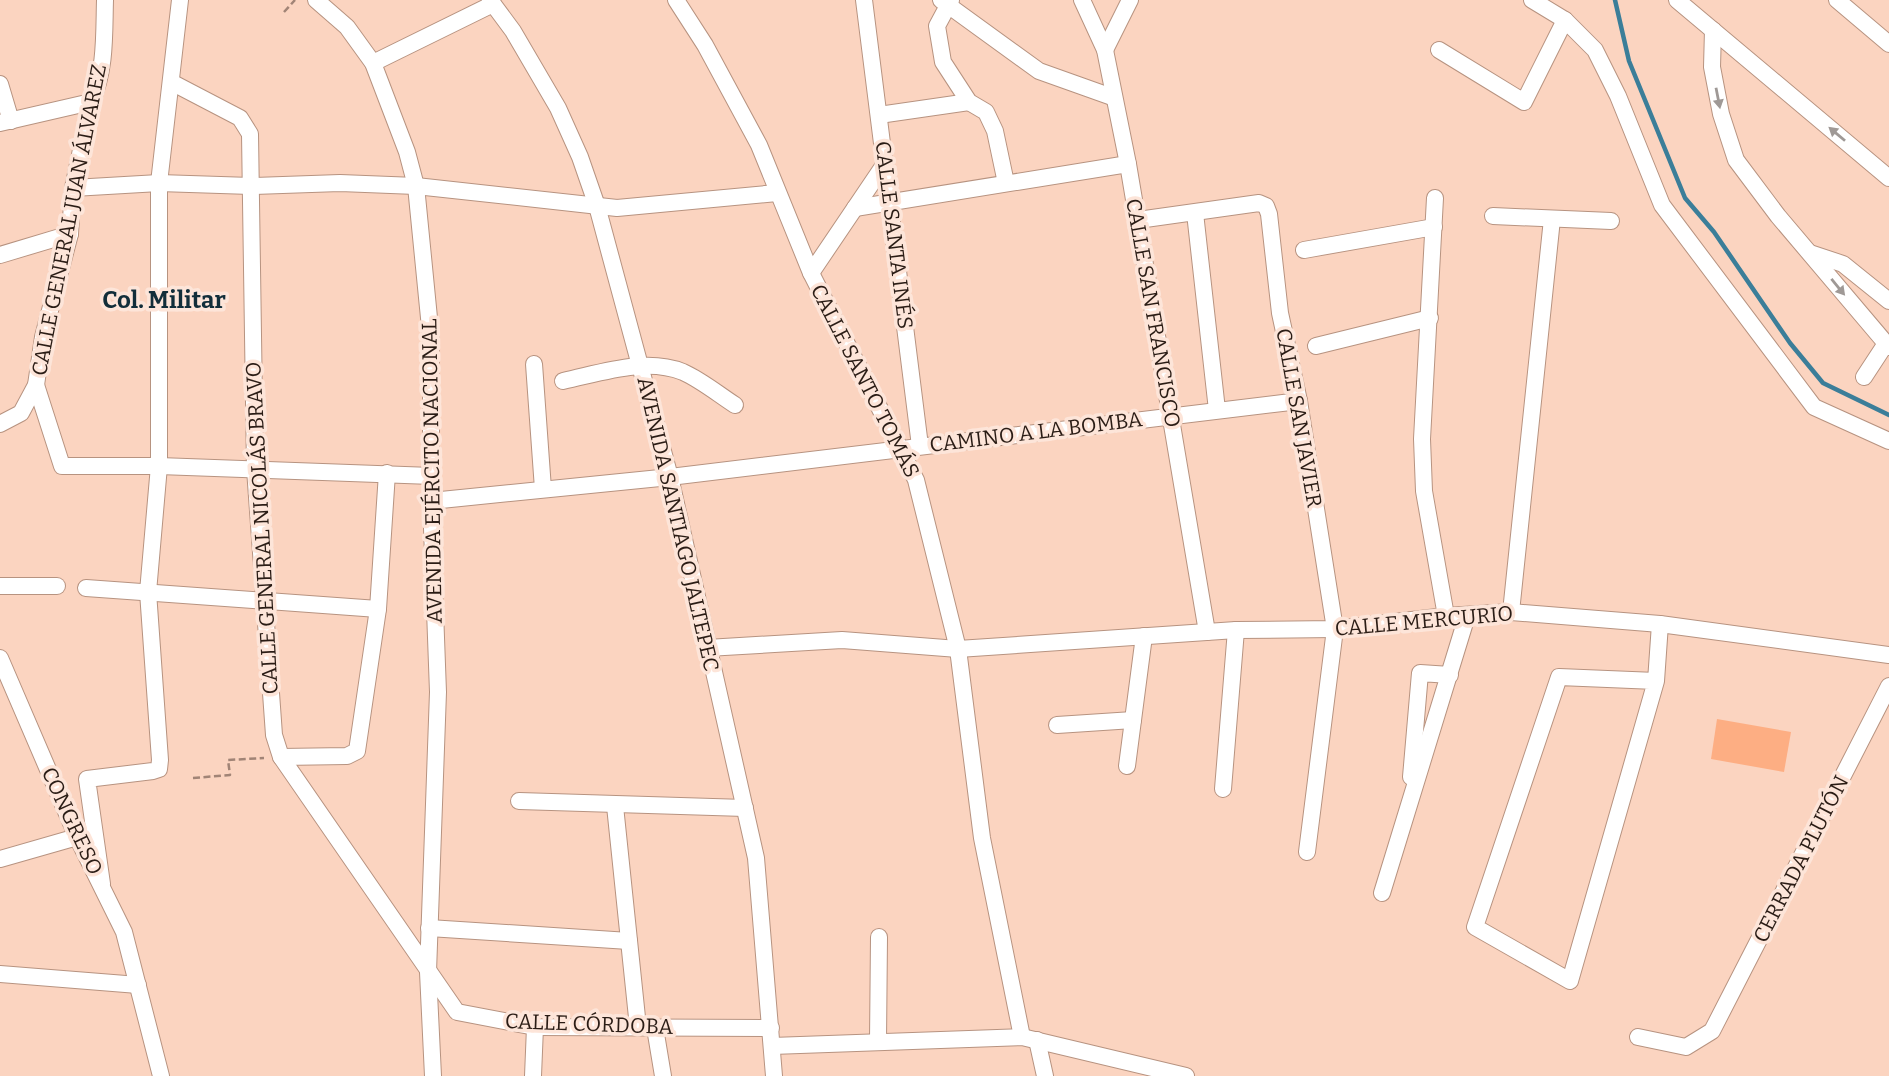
<svg xmlns="http://www.w3.org/2000/svg" width="1889" height="1076" font-family="Bitter,serif">
<style>
.green{fill:#fdae83}
.lines{fill:none;stroke-linecap:round;stroke-linejoin:round}
.stream{stroke:#3b7e99;stroke-width:4.5}
.minor-casing{stroke:#b79380;stroke-width:18}
.path{stroke:#a18476;stroke-width:2.5;stroke-dasharray:7 3.5;stroke-linecap:butt}
.minor{stroke:#fff;stroke-width:16}
.oneway{fill:#9f9996}
.labels{text-anchor:middle;dominant-baseline:central;stroke-width:7;stroke-linejoin:round;paint-order:stroke}
.street-label{font-size:21px;fill:#2a1c15;stroke:#fde5d9}
.quarter-label{font-size:24px;font-weight:bold;fill:#122e3a;stroke:#fde5d9}
</style>
<rect width="100%" height="100%" fill="#fbd4c0"/>
<path class="green" d="M1717 719 1791 732 1784 772 1711 759Z"/>
<g class="lines">
<path class="stream" d="M1615 0 1629 61 1685 198 1714 232 1790 343 1823 383 1889 415"/>
<g class="minor-casing">
<g id="minor">
<path d="M316 0 347 27 373 63 407 152 416 186 431 338V501L438 692 428 972 433 1076"/>
<path d="M490 0 513 31 558 108 580 157 597 206 670 477 756 858 774 1076"/>
<path d="M676 0 705 45 759 145 811 273 916 480 958 649 982 838 1022 1037"/>
<path d="M864 0 920 446"/>
<path d="M941 0 1039 71 1112 97"/>
<path d="M951 0 937 26 943 62 969 102 986 112 995 131 1006 183"/>
<path d="M1082 0 1105 50 1128 164 1207 632"/>
<path d="M1532 0 1565 20 1595 50 1618 96 1662 205 1814 407 1889 441"/>
<path d="M1677 0 1889 178"/>
<path d="M1837 0 1889 44"/>
<path d="M1713 30 1712 67 1721 114 1736 160 1778 216 1889 347"/>
<path d="M1105 50 1130 0"/>
<path d="M1439 50 1524 102 1565 20"/>
<path d="M373 63 493 4"/>
<path d="M171 82 240 118 250 134 255 469 274 735 281 757 457 1012 535 1027 771 1028"/>
<path d="M0 84 11 121"/>
<path d="M879 115 969 102"/>
<path d="M0 123 91 102"/>
<path d="M73 188 159 183 251 186 340 183 416 186 617 208 777 193"/>
<path d="M1435 198 1422 439 1424 491 1446 616"/>
<path d="M855 208 1128 164"/>
<path d="M1195 213 1217 410"/>
<path d="M1493 216 1611 221"/>
<path d="M1138 220 1259 203 1266 206 1269 214 1280 313 1299 401 1335 629 1307 852"/>
<path d="M1304 250 1434 227"/>
<path d="M1810 253 1843 264 1889 301"/>
<path d="M0 255 70 234"/>
<path d="M811 273 884 165"/>
<path d="M1316 346 1430 318"/>
<path d="M534 364 543 489"/>
<path d="M1864 377 1885 345"/>
<path d="M563 381C601 373 645 357 683 372 701 380 718 394 735 405"/>
<path d="M36 385 62 466H159L432 476"/>
<path d="M0 424 21 413 36 385 43 337 70 234 73 188 91 102C106 71 104 33 105 0"/>
<path d="M431 501 670 477 1299 401"/>
<path d="M0 586H57"/>
<path d="M86 588 378 609"/>
<path d="M1511 612 1552 219"/>
<path d="M707 648 842 640 958 649 1236 630 1335 629 1446 616 1511 612 1660 624 1889 655"/>
<path d="M0 658 77 837 124 932 161 1076"/>
<path d="M1656 681 1559 677 1475 927 1570 981 1656 681 1660 624"/>
<path d="M1057 725 1133 720"/>
<path d="M281 757 347 756 357 751 378 609 387 473"/>
<path d="M1127 766 1144 636"/>
<path d="M1411 777 1420 673 1450 675"/>
<path d="M1223 789 1236 630"/>
<path d="M519 801 745 808"/>
<path d="M615 806 638 1027"/>
<path d="M0 859 77 837"/>
<path d="M102 884 87 779 153 771 159 769 160 760 148 592 159 466V183L180 0"/>
<path d="M1382 893 1467 616"/>
<path d="M429 928 629 941"/>
<path d="M0 974 138 985"/>
<path d="M655 1028 663 1076"/>
<path d="M1638 1037 1686 1047 1712 1031 1889 686"/>
<path d="M1037 1040 1045 1076"/>
<path d="M878 1041 879 937"/>
<path d="M772 1046 1022 1037 1186 1076"/>
<path d="M533 1076 535 1027"/>
</g>
</g>
<g class="path">
<path d="M284 12 295 0"/>
<path d="M193 778 230 775 228 760 264 758"/>
</g>
<use href="#minor" class="minor"/>
</g>
<defs><path id="oneway-solid" d="M-6-.8H1V-3.2L6.5 0L1 3.2V.8H-6Z" transform="scale(1.75)"/></defs>
<g class="oneway">
<use href="#oneway-solid" transform="translate(1718 98) rotate(79)"/>
<use href="#oneway-solid" transform="translate(1837 134) rotate(-140)"/>
<use href="#oneway-solid" transform="translate(1838 287) rotate(51)"/>
</g>
<g class="labels">
<g class="street-label">
<text transform="translate(69 220) rotate(-79)">CALLE GENERAL JUAN ÁLVAREZ</text>
<text transform="translate(894 235) rotate(83)">CALLE SANTA INÉS</text>
<text transform="translate(1153 313) rotate(80)">CALLE SAN FRANCISCO</text>
<text transform="translate(865 381) rotate(63)">CALLE SANTO TOMÁS</text>
<text transform="translate(1299 418) rotate(80)">CALLE SAN JAVIER</text>
<text transform="translate(1036 432) rotate(-7)">CAMINO A LA BOMBA</text>
<text transform="translate(432 471) rotate(-91)">AVENIDA EJÉRCITO NACIONAL</text>
<text transform="translate(678 524) rotate(77)">AVENIDA SANTIAGO JALTEPEC</text>
<text transform="translate(262 528) rotate(-93)">CALLE GENERAL NICOLÁS BRAVO</text>
<text transform="translate(1424 621) rotate(-5)">CALLE MERCURIO</text>
<text transform="translate(72 821) rotate(65)">CONGRESO</text>
<text transform="translate(1801 859) rotate(-63)">CERRADA PLUTÓN</text>
<text transform="translate(589 1024) rotate(2)">CALLE CÓRDOBA</text>
</g>
<g class="quarter-label">
<text x="164" y="300">Col. Militar</text>
</g>
</g>
</svg>
